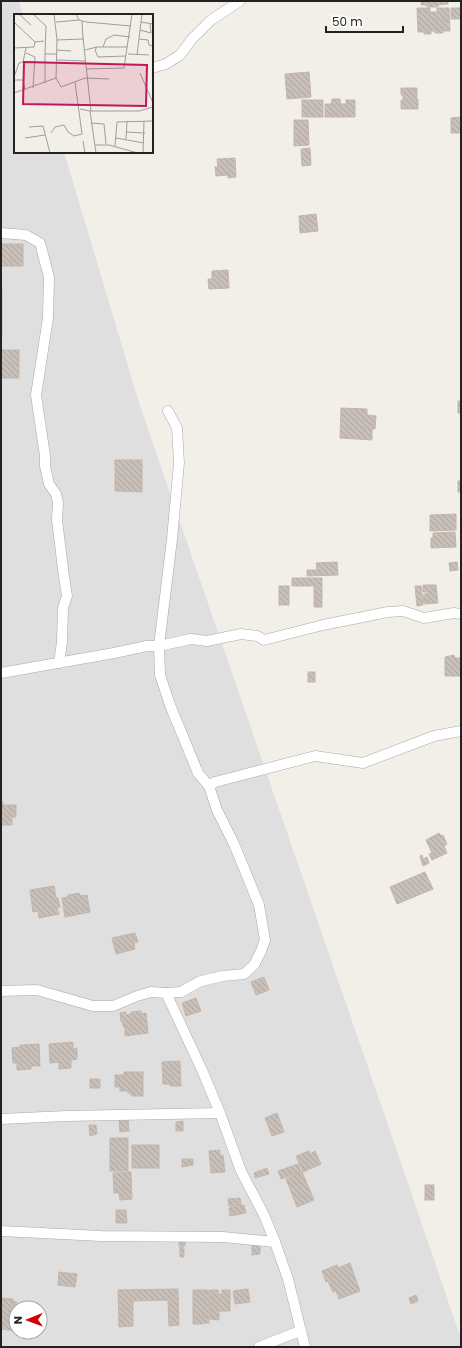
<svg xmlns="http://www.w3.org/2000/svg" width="462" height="1348" font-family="Poppins,sans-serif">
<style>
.residential{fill:#e0dfdf;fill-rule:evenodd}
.building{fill:url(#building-back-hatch);stroke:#c4b6ab}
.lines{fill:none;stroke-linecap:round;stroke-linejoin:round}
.street-casing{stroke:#a9a9a9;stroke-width:11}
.street{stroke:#fff;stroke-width:10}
.inset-road{fill:none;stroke:#9f9d99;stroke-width:1}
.view{fill:#c2185b;fill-opacity:0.15;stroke:#c2185b;stroke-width:2}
.inset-edge{fill:none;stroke:#222;stroke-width:2}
</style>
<defs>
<pattern id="building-back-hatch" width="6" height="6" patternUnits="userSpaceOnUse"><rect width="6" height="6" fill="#c7bfb8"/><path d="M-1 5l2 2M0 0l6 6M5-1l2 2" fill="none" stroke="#aba49e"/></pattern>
</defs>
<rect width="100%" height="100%" fill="#f2efe9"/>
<path class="residential" d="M1 1H19L23 15H15V152H64L140 406 410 1189 461 1339V1347H1ZM16 1308H40V1332H16Z"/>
<g class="building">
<path d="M421 1H448V4L438 5V7H427V5H421Z"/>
<path d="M417 8H430V12H437V8H449L450 31H443V33H435V31H431V34H424V32H418Z"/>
<rect x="451" y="8" width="10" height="11"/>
<path d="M309 72 311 97 287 99 285 74Z"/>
<path d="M401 88H417V97L416 100 418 99V109H401V100H403V95H401Z"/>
<path d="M332 99H340L341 104H346V100H355V117H325V104H331Z"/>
<rect x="302" y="100" width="21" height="17"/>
<path d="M461 117V133H451V118Z"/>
<path d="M294 120H308L309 145 294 146Z"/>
<path d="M310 148 311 165 302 166 301 149Z"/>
<path d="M235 158 236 177 228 178V175L216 176 215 167H218L217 159Z"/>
<path d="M316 214 318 231 300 233 299 216Z"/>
<rect x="1" y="244" width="22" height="22"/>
<path d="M228 270 229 288 209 289 208 279H212V271Z"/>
<rect x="1" y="290" width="1" height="46"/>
<rect x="1" y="350" width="18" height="28"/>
<rect x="458" y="401" width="3" height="12"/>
<path d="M341 408 367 409V415L376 416 375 429H372V440L340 438Z"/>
<path d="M115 460H142V492L115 491Z"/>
<rect x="458" y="481" width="3" height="11"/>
<path d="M456 514V530L430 531V515Z"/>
<path d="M455 532 456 547 431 548V538H433V533Z"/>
<path d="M337 562 338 575 307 576V570H317L316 563Z"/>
<path d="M457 562 458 570 450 571 449 563Z"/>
<path d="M292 578H322V607H314V586H292Z"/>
<path d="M423 585H436L438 603 424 604 423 596 424 594H428L427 592H423Z"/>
<rect x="279" y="586" width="10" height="19"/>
<path d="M415 586H421L423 605 417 606Z"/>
<path d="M454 655 455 658H461V676H445V657Z"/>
<rect x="308" y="672" width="7" height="10"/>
<path d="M1 802H3V805H16V817H12V825H1Z"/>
<path d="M439 833 441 836 443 835 447 844 444 846 447 853 432 860 429 854 432 853 426 840Z"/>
<path d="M422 855 423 859 427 857 429 863 423 866 420 856Z"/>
<path d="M425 872 433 889 397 904 390 887Z"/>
<path d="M54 886 56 898H58L60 907 57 908 59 914 39 918 38 911 33 912 30 890Z"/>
<path d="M79 893 80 896 87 895 90 912 65 917 62 898 68 897V895Z"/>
<path d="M135 933 138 942 134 943 135 949 116 954 112 938Z"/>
<path d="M264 977 269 990 256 995 251 982Z"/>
<path d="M196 998 201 1011 186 1016 182 1003Z"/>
<path d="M141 1011V1014L146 1013 148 1033 125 1036V1027H123V1022H121L120 1013 126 1012V1015L131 1014V1012Z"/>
<path d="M73 1042V1049L77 1048V1059L71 1060V1068L59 1069V1062L50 1063 49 1044Z"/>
<path d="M39 1044 40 1066H31V1069L17 1070V1063H13L12 1048 20 1047V1045Z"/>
<path d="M180 1061 181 1086H170V1084H163L162 1062Z"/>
<path d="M124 1072H143V1096H131V1093H128V1091H120V1087H115V1075H124Z"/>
<rect x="90" y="1079" width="10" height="9"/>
<path d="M277 1113 284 1132 272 1136 265 1118Z"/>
<path d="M119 1119H128L129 1131 120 1132Z"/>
<path d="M183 1121V1131H176V1122Z"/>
<path d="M89 1125H96L97 1134 90 1136Z"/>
<rect x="110" y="1138" width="18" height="33"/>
<rect x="132" y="1145" width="27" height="23"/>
<path d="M220 1150V1156L223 1155 225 1172 211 1173 209 1151Z"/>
<path d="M309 1151 310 1154 315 1151 321 1164 303 1172 296 1156Z"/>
<path d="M182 1159H193V1165L182 1167Z"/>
<path d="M298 1164 301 1172 281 1179 278 1171Z"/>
<path d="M267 1168 269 1174 255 1178 254 1173Z"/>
<path d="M131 1172 132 1199 120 1200 119 1193H114L113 1173Z"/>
<path d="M302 1172 314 1200 297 1207 286 1179Z"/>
<rect x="425" y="1185" width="9" height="15"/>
<path d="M240 1198 241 1205 229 1206 228 1199Z"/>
<path d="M244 1205 246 1213 230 1216 229 1208Z"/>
<path d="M116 1210H126L127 1223H116Z"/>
<rect x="179" y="1242" width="6" height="4"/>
<path d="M252 1244H260V1254L252 1255Z"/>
<path d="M180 1247 184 1248V1257H180Z"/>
<path d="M350 1263 360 1291 339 1299 336 1291 333 1292 328 1281 326 1282 322 1271 337 1265 338 1268Z"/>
<path d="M59 1272 77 1274 75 1287 58 1285Z"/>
<path d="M178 1289 179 1325 169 1326 168 1300 133 1301V1326L119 1327 118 1290Z"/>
<path d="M248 1289 250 1302 235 1304 233 1291Z"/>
<path d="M193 1290H209V1323H203V1324H193Z"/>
<path d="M210 1290H218V1294H222V1290H230V1311H219V1320L210 1319Z"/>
<path d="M416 1295 418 1301 411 1304 409 1298Z"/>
<path d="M2 1298 13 1299V1301L17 1302 14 1331 2 1329Z"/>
</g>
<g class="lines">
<g class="street-casing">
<g id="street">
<path d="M152 68 166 64 180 55 192 39 211 20 240 1"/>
<path d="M1 233 26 235 40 243 49 277 48 318 36 395 45 456V466L49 484 56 494 58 503 57 520 64 577 67 596 63 608 62 642 59 663"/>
<path d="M1 673 114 653 147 646H159L191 639 207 641 241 634 257 636 264 640 323 625 388 612 403 611 424 618 454 613 461 614"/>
<path d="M209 786 215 782 315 756 363 763 434 736 461 731"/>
<path d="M1 991 37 990 93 1006H113L137 996 151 992 166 993 202 1070 220 1113 241 1171 264 1215 275 1242 288 1279 305 1347"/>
<path d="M166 993 181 992 201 981 223 976 244 974 254 965 261 951 265 940 259 905 234 844 217 810 209 786 198 773 170 705 160 675 159 646 172 539 179 463 177 428 168 411"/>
<path d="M1 1119 66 1116 220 1113"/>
<path d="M1 1231 101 1236 223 1237 275 1242"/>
<path d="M259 1347 300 1331"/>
</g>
</g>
<use href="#street" class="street"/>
</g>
<g transform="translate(14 14)">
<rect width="139" height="139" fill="#f2efe9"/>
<path class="inset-road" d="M5 0 17 11M19 0 32 12 31 40H43M62 0 65 6 72 8 117 12M0 8 21 28 30 27M42 8 65 6M127 8 139 10M126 16 137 19 136 10M69 24 77 97M125 25 134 26 135 31 139 32M43 26 69 25 68 7M89 33H113M0 34 20 33 21 28M43 36 57 37M71 36 83 33M12 39 21 43 19 74M31 40V69M114 40 135 41M123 41 128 0M112 42 84 43 81 36 83 33H89L92 25 100 21 116 23M43 46 71 47M72 55 110 54 118 0M126 59 139 89M0 63 5 49 9 48 12 34M42 64 47 73 71 64 95 65M0 66H9L11 76M0 79 42 64 43 26 40 0M66 95 76 97 82 139M76 97H125L139 93M77 109 90 110 92 130M15 113 29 112 36 139M112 118 131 119M37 119 41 113 50 111 54 118 60 122 68 120 61 68M11 124 31 121M102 124 130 129M112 125 113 107M69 127 71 139M81 131H95L124 139M101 132 103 108 139 107M129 139 130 107"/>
<path class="view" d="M10 48 133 51 132 92 9 90Z"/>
<rect width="139" height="139" class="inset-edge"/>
</g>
<rect width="462" height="1348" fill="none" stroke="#222222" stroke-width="4"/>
<g transform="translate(28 1320) rotate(269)"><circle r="19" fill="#ffffff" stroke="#a7a7a7"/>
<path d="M0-3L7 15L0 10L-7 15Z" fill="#d40000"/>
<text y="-6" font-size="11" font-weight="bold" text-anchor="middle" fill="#222222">N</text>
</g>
<path d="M326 26v6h77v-6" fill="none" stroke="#222222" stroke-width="2"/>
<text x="332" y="26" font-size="12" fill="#222222" stroke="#ffffff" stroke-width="3" paint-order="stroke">50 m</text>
</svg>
